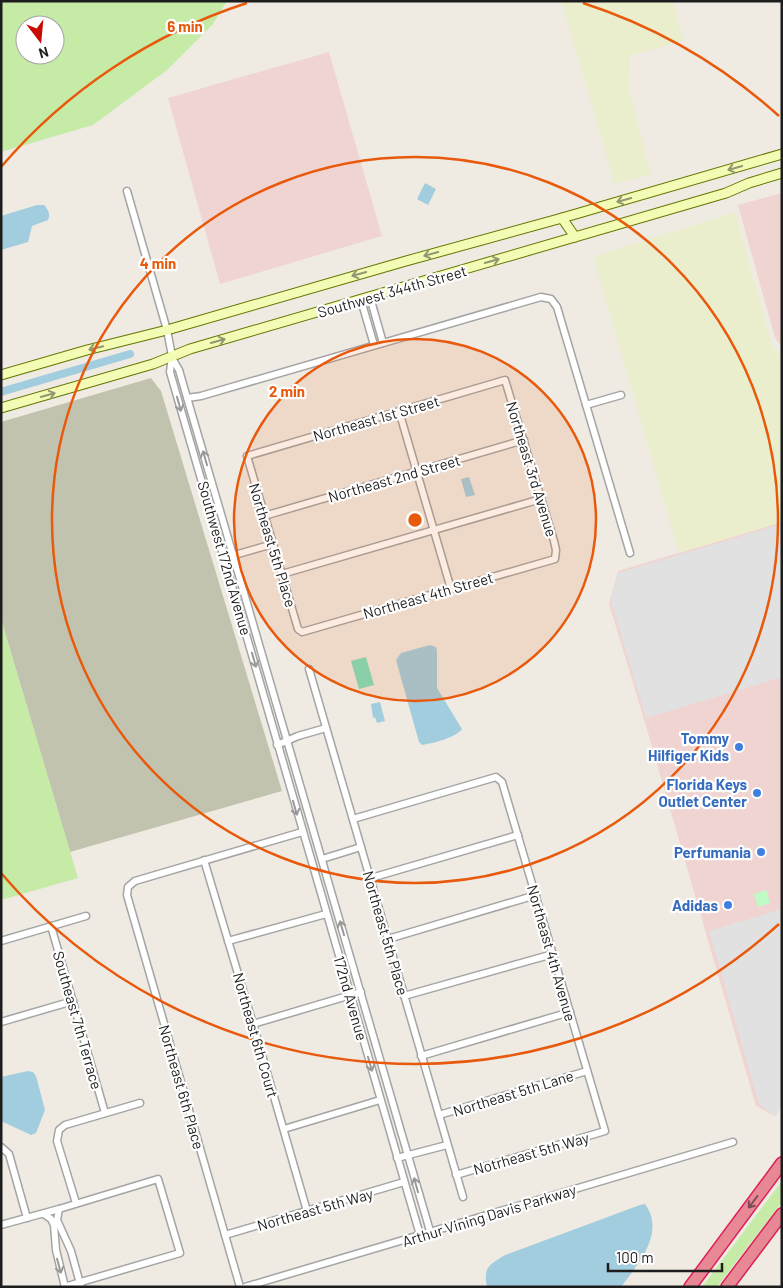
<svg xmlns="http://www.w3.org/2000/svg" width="783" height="1288" font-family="Barlow,sans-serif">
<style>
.commercial{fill:#f0d4d1}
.construction{fill:#c2c3ae}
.farmland{fill:#eaeecd}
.grass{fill:#c5eba7;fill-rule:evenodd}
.park{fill:#befbc5}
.pitch{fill:#7ee0bf}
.parking{fill:#e1e1e1}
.water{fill:#a2cdde}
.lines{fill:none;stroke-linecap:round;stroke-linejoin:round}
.canal{stroke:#a2cdde;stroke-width:8}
.street-casing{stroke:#a4a4a4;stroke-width:9}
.secondary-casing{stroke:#647602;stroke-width:11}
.highway-casing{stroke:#dd1f57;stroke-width:14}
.street{stroke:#fff;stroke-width:6}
.secondary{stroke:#f4fbb4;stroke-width:9}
.highway{stroke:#e88895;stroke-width:11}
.oneway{stroke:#939770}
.oneway2{stroke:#999}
.oneway3{stroke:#784d53}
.ring{fill:none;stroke:#e8590c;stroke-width:2.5}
.shop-dot{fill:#3f7fe0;stroke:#fff;stroke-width:2}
.labels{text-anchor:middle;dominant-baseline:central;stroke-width:4.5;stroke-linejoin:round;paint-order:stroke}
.street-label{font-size:15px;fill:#1d1d1d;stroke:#fff}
.shop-label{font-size:15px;font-weight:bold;fill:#366cbe;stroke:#fff;text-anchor:end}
.centre{fill:#e8590c;stroke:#fff;stroke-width:2.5}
.ring-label{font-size:15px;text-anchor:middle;font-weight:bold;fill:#e8590c;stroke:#fff;stroke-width:4.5;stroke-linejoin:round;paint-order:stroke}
</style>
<rect width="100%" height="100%" fill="#efebe3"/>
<g class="commercial">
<path d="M329 52 382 236 220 284 168 98Z"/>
<path d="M782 193V347L775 338 738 205Z"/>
<path d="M782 522V1107L775 1116 756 1106 644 719 609 604 618 571Z"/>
</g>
<path class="construction" d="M151 378 161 391 282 791 70 852 1 619V422Z"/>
<g class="farmland">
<path d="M561 1H673L684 40 630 56 629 91 651 174 615 184Z"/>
<path d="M735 212 772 346 782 356V522L679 553 593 257Z"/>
</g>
<g class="grass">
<path d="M1 1H227L213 24 167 70 93 125 1 152ZM25 25H55V55H25Z"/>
<path d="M1 619 78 878 1 900Z"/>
<path d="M782 1181V1202L717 1287H702Z"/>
</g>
<path class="park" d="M766 890 770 903 758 907 754 894Z"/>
<path class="pitch" d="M366 657 374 685 359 689 351 661Z"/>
<g class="parking">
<path d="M782 524V677L646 718 611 601 618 573Z"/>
<path d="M782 909V1107L775 1116 759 1104 709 931Z"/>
</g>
<g class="water">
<path d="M425 183 436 189 428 205 417 199Z"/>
<path d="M37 205H44C48 210 51 214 48 220L32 226 28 242 1 250V216Z"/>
<path d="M469 477 475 495 466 497 461 479Z"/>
<path d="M430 645 436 647 437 650V688L462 729C455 738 434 743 422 745L419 742 396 660 401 653Z"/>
<path d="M380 702 385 721 377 723 375 717 373 718 371 704Z"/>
<path d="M28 1071 33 1072 36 1076 45 1110 36 1133 31 1135 1 1121V1077Z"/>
<path d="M645 1204C666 1233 638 1264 621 1287H487C483 1267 489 1265 505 1255L640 1205Z"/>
</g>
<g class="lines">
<path class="canal" d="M1 392 130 354"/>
<g class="street-casing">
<g id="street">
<path d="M127 191 167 330 172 356 170 372 420 1235"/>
<path d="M370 297 383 343"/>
<path d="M361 300 374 345"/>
<path d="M172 358 179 370 430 1231"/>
<path d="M505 380 554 541 556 550 555 559 302 632 298 629 247 456Z"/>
<path d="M187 398 201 396 541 297 551 299 557 307 630 553"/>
<path d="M586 405 621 395"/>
<path d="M399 411 451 589"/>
<path d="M264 516 524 440"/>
<path d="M231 556 273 544"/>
<path d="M282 574 541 499"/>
<path d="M309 669 463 1197"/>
<path d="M277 745 298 736 326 728"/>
<path d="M353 819 496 777 502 782 605 1131 456 1175"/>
<path d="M322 859 361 847"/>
<path d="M204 860 253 1024 307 1211"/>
<path d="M371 878 518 835"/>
<path d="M51 926 105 1113"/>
<path d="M388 939 536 895"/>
<path d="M1 941 86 916"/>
<path d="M228 941 326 914"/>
<path d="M404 996 553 954"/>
<path d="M1 1022 73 1001"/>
<path d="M253 1024 361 992"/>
<path d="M421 1056 570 1012"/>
<path d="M439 1115 587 1071"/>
<path d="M284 1129 380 1100"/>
<path d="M1 1147 9 1154 27 1218"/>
<path d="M397 1158 447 1145"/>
<path d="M76 1203 57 1141 59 1130 65 1125 140 1103"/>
<path d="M59 1209 57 1220 71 1251 81 1287"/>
<path d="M44 1214 51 1219 54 1225 56 1250 65 1287"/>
<path d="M1 1225 59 1209 158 1179 180 1253 64 1287"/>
<path d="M225 1235 404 1182"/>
<path d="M240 1287 127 895 128 887 135 881 302 832"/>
<path d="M245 1287 733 1142"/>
</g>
</g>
<g class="secondary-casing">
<g id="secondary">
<path d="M562 218 575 237"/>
<path d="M1 375 87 350 167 330 406 261 562 218 782 154"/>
<path d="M1 408 153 364 190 349 726 193 749 183 782 173"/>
</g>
</g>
<g class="highway-casing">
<g id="highway">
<path d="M690 1287 782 1163"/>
<path d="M727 1287 782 1214"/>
</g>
</g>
<use href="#street" class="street"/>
<use href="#secondary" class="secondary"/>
<use href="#highway" class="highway"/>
</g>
<defs><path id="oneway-shaft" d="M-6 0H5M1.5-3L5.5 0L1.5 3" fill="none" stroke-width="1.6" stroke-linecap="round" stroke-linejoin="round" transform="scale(1.25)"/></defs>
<g class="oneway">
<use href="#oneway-shaft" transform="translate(735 168) rotate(164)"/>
<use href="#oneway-shaft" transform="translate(624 200) rotate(164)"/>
<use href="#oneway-shaft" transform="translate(431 254) rotate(165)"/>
<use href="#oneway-shaft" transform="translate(492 261) rotate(-16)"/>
<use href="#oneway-shaft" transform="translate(359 274) rotate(164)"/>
<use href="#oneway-shaft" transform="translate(218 341) rotate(-16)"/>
<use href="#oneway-shaft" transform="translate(96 348) rotate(166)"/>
<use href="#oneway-shaft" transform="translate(48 395) rotate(-16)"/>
</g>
<g class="oneway2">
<use href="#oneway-shaft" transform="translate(179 404) rotate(74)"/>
<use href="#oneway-shaft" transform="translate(205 458) rotate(-106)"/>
<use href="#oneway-shaft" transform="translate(254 660) rotate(74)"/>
<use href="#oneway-shaft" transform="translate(295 808) rotate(74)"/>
<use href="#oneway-shaft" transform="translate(342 928) rotate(-106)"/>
<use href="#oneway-shaft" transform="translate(370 1064) rotate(74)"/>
<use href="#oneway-shaft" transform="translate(416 1185) rotate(-106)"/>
<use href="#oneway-shaft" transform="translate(59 1266) rotate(75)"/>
</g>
<use class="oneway3" href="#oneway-shaft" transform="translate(753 1202) rotate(127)"/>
<circle cx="415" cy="520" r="181" fill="#e8590c" fill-opacity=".12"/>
<g class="ring">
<circle cx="415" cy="520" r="181"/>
<circle cx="415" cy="520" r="363"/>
<path d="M779 924A544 544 0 0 1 1 873M1 167A544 544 0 0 1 247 3M583 3A544 544 0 0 1 779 116"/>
</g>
<g class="shop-dot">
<circle cx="739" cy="747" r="5"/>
<circle cx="757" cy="793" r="5"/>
<circle cx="761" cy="852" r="5"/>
<circle cx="728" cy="905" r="5"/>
</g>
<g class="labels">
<g class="street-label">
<text transform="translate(392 291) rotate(-16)">Southwest 344th Street</text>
<text transform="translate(376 418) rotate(-16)">Northeast 1st Street</text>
<text transform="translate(532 469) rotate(73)">Northeast 3rd Avenue</text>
<text transform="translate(394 478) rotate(-16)">Northeast 2nd Street</text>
<text transform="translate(273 545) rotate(73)">Northeast 5th Place</text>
<text transform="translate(225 558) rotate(74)">Southwest 172nd Avenue</text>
<text transform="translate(428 595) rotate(-16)">Northeast 4th Street</text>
<text transform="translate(386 933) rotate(74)">Northeast 5th Place</text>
<text transform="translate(552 953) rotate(74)">Northeast 4th Avenue</text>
<text transform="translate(351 998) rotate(74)">172nd Avenue</text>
<text transform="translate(78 1020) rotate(74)">Southeast 7th Terrace</text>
<text transform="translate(256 1035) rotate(74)">Northeast 6th Court</text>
<text transform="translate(182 1087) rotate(74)">Northeast 6th Place</text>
<text transform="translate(513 1093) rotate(-17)">Northeast 5th Lane</text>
<text transform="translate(531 1153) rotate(-16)">Notrheast 5th Way</text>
<text transform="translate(315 1209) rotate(-16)">Northeast 5th Way</text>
<text transform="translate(489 1215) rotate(-17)">Arthur Vining Davis Parkway</text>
</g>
<g class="shop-label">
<text x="729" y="738">Tommy<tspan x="729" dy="17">Hilfiger Kids</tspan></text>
<text x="747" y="784">Florida Keys<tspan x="747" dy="17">Outlet Center</tspan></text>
<text x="751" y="852">Perfumania</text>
<text x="718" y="905">Adidas</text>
</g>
</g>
<circle cx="415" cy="520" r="8" class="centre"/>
<g class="ring-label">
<text x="185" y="32">6 min</text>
<text x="158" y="269">4 min</text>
<text x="287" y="397">2 min</text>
</g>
<rect width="783" height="1288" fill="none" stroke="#1d1d1d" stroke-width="5"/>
<g transform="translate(40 40) rotate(164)"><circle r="24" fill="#ffffff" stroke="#a5a5a5"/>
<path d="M0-4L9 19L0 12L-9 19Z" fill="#ca0900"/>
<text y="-8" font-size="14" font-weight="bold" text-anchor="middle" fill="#1d1d1d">N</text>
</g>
<path d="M608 1263v8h114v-8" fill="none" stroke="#1d1d1d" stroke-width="2.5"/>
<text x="616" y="1263" font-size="15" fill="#1d1d1d" stroke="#ffffff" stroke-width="4" paint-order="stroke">100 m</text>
</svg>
